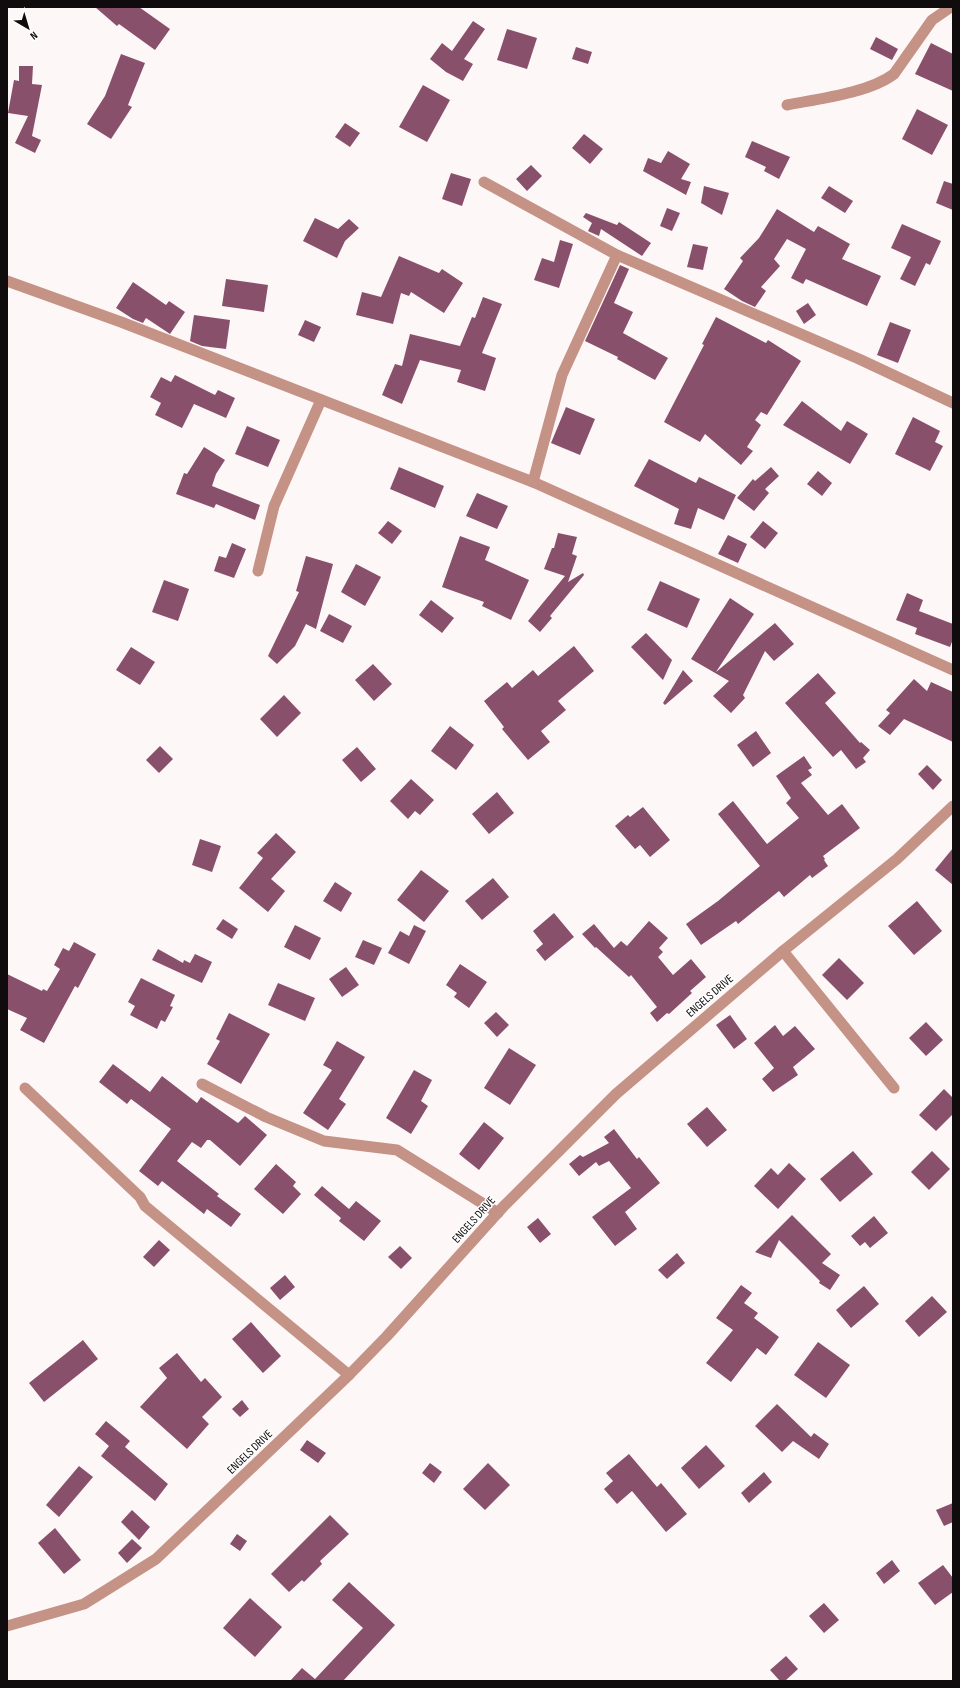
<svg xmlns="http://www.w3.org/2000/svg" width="960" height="1688" font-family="'Sofia Sans Condensed',sans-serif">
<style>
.building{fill:#89506b}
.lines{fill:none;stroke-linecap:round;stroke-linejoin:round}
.minor{stroke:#c59286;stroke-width:11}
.tertiary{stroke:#c59286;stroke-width:11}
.labels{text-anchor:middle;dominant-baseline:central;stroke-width:3;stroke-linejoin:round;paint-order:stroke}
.street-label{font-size:12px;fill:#100b0c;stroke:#fff}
</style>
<rect width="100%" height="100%" fill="#fef7f8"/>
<g class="building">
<path d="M95 7H139L170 29 155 50 119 24 117 26Z"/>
<path d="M473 21 485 29 464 59 473 64 463 81 446 72 430 59 442 43 452 51Z"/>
<path d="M507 29 537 38 527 69 497 60Z"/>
<path d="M876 37 898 49 892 60 870 49Z"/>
<path d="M931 43 953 54V91L915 74Z"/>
<path d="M576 47 592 52 588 64 572 59Z"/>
<path d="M121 54 145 63 128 105 132 107 111 139 87 124 105 96Z"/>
<path d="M19 66H33L32 84 42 85 32 136 41 140 35 153 15 143 28 116 8 113 14 80 19 81Z"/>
<path d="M423 85 450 100 427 142 399 127Z"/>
<path d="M917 109 948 125 932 155 902 139Z"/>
<path d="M345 123 360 133 350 147 335 137Z"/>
<path d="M584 134 603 149 590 164 572 148Z"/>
<path d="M752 141 790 157 779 179 764 171 766 167 745 157Z"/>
<path d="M668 151 690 164 681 179 691 182 686 195 643 171 648 158 661 163Z"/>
<path d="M531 165 542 176 527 191 516 179Z"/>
<path d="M451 173 471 179 462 206 442 199Z"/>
<path d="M944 181 953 184V210L936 203Z"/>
<path d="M704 186 729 193 722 215 701 203Z"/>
<path d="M829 186 853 201 845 213 821 198Z"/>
<path d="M667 208 680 213 672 231 660 226Z"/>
<path d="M777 209 814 232 818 226 850 244 842 259 881 276 867 306 806 279 803 284 791 278 806 249 787 239 774 259 780 266 761 287 766 291 755 307 742 301 724 289 743 261 740 258 759 238Z"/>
<path d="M586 213 617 225 619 222 651 243 642 256 601 229 599 236 590 232 588 231 592 223 583 217Z"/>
<path d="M315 218 338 229 349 219 359 228 345 241 337 258 303 241Z"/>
<path d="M902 224 941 241 930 265 926 263 915 286 900 279 911 257 891 248Z"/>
<path d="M560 240 573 244 559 288 534 280 542 258 554 262Z"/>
<path d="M693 244 708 247 703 270 687 267Z"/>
<path d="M399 256 439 273 442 269 463 283 444 313 411 292 409 296 401 293 393 324 356 315 362 292 381 297Z"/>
<path d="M620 265 629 269 614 303 633 312 623 333 668 358 655 380 617 359 618 357 585 341Z"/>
<path d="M226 279 268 285 264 312 222 306Z"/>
<path d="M133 282 166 305 169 301 185 312 170 334 146 318 143 323 133 319 116 308Z"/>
<path d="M483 297 502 304 482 353 496 358 485 391 457 382 461 370 420 360 402 404 382 395 395 364 402 366 410 334 460 346 472 317 475 318Z"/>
<path d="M808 303 816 315 804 324 796 311Z"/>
<path d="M194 315 230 320 226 349 202 346 190 341Z"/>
<path d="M716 317 766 343 768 340 801 361 767 415 761 412 755 420 761 425 747 447 753 451 741 465 705 434 700 442 664 422 704 345 702 344Z"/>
<path d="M305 320 321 327 314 342 298 335Z"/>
<path d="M890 322 911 330 898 363 877 355Z"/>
<path d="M175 375 215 395 218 390 235 398 226 418 194 404 182 428 155 415 161 403 150 397 161 377 171 382Z"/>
<path d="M802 401 841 431 847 421 868 434 850 464 783 425Z"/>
<path d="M566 407 595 419 580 455 551 443Z"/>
<path d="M913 417 940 431 935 442 943 446 930 471 895 454Z"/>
<path d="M247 426 280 440 268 467 235 454Z"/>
<path d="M204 447 225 460 216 474 212 486 260 505 255 520 216 504 214 508 176 494 184 473 187 474Z"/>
<path d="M649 459 696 483 699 477 736 495 724 520 698 508 691 529 674 524 679 509 634 486Z"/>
<path d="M399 467 444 486 435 508 390 489Z"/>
<path d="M771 467 779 476 765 489 769 493 754 511 737 498 753 479 755 481Z"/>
<path d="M818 471 832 483 822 496 807 484Z"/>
<path d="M477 493 508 506 497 529 466 516Z"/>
<path d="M388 521 402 531 392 544 378 533Z"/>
<path d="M763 521 778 533 765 549 750 537Z"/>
<path d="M558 533 577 537 572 554 577 556 568 582 583 573 584 575 550 616 552 618 540 632 528 621 565 576 544 569 552 548H554Z"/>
<path d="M728 535 747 544 738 563 718 554Z"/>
<path d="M460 536 490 547 485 560 529 580 511 620 482 606 484 602 442 587Z"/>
<path d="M232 543 246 549 234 578 214 571 219 556 226 558Z"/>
<path d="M306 556 333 564 316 629 306 624 295 646 277 664 268 656 299 592 296 591Z"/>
<path d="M356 564 381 577 365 606 341 592Z"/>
<path d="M164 580 189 589 178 621 152 612Z"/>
<path d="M660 581 700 599 687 628 647 610Z"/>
<path d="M907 593 923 600 919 611 953 624V639L950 647 915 634 917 628 896 620Z"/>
<path d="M730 598 754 614 716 672 775 623 794 644 774 661 765 651 743 695 745 698 731 713 713 696 729 681 691 659Z"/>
<path d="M431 600 454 618 442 633 419 615Z"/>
<path d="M329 614 352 626 343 643 320 631Z"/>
<path d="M646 633 672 660 663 680 631 647Z"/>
<path d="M574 646 594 671 558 701 566 710 541 731 550 742 528 760 502 729 504 727 484 701 507 682 512 688 533 670 538 676Z"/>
<path d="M131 647 155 662 140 685 116 670Z"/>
<path d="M373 664 392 684 374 701 355 680Z"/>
<path d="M683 670 693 681 665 705 663 703Z"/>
<path d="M818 673 836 693 825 703 860 743 861 742 870 750 863 758 866 762 856 769 841 750 833 757 785 703Z"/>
<path d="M914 679 927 691 931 682 953 692V742L904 719 890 735 878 726 890 713 886 710Z"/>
<path d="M284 695 301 713 277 737 260 719Z"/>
<path d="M450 726 474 745 456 770 431 751Z"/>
<path d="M756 731 771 753 753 767 737 745Z"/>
<path d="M160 746 173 759 159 773 146 760Z"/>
<path d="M357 747 376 769 361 782 342 760Z"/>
<path d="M804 756 812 768 808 770 812 775 801 783 828 815 842 804 860 828 823 856 825 859 824 860 828 866 812 878 810 875 784 897 779 891 738 924 736 921 701 945 686 924 718 901 760 866 718 814 733 801 767 844 799 818 786 803 791 798 776 776Z"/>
<path d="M927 765 942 780 933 790 918 774Z"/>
<path d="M411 779 434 800 420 815 415 811 408 819 390 801Z"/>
<path d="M497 792 514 813 489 834 472 814Z"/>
<path d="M643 807 670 840 650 857 640 845 635 849 615 826 628 815 630 817Z"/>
<path d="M276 833 296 852 271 879 285 891 268 912 239 888 263 858 257 853Z"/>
<path d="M200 839 221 846 212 872 192 865Z"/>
<path d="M953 848V885L935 870Z"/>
<path d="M421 870 449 891 424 922 397 900Z"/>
<path d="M493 878 509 897 482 920 465 901Z"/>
<path d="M335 882 352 893 341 912 323 901Z"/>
<path d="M917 901 942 931 914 955 888 926Z"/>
<path d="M554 913 574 937 545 961 536 950 543 944 533 931Z"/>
<path d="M223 919 238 929 232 939 216 929Z"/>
<path d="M649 921 668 938 659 948 663 952 658 957 673 975 691 959 706 977 690 991 692 993 669 1014 667 1013 657 1022 650 1013 657 1007 631 975 629 977 596 947 595 948 582 934 594 924 614 948 621 941 627 946Z"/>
<path d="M295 925 321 938 310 960 284 947Z"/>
<path d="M414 925 426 931 409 964 388 953 400 931 409 936Z"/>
<path d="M363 940 382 948 374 965 355 957Z"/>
<path d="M74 942 96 954 78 988 75 986 44 1043 20 1030 27 1018 7 1009V974L42 991 43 989 47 991 60 969 54 965 63 948 69 951Z"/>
<path d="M158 949 183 963 184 960 190 963 195 954 212 962 202 983 152 960Z"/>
<path d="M839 958 864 983 847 1000 822 975Z"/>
<path d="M460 964 487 982 469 1008 454 997 457 993 446 985Z"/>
<path d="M346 967 359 985 342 997 329 979Z"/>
<path d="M141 978 175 995 170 1006 173 1007 165 1022 161 1020 157 1029 130 1015 135 1006 128 1002Z"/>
<path d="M278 983 315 998 305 1021 268 1005Z"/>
<path d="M496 1012 509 1025 497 1037 484 1023Z"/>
<path d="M229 1013 270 1034 241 1084 207 1064 220 1041 216 1039Z"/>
<path d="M730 1015 747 1039 734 1049 716 1025Z"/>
<path d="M926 1022 943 1040 926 1056 909 1038Z"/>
<path d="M775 1025 783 1036 795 1026 815 1049 793 1067 798 1075 773 1092 762 1079 774 1068 754 1043Z"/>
<path d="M337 1041 365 1057 339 1099 346 1104 328 1130 303 1113 332 1070 323 1065Z"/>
<path d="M509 1048 536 1065 510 1105 484 1088Z"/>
<path d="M113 1064 150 1092 162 1076 197 1103 201 1097 238 1123 245 1116 267 1135 240 1166 210 1140H207L201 1148 192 1142 177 1161 219 1194 217 1196 241 1214 231 1227 207 1209 204 1214 162 1181 158 1186 139 1171 171 1129 131 1099 127 1104 99 1082Z"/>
<path d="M414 1070 432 1080 421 1101 428 1106 411 1134 386 1118Z"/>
<path d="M944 1089 953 1098V1114L936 1131 919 1115Z"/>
<path d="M707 1107 727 1130 707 1147 687 1124Z"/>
<path d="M484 1122 504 1138 479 1170 459 1154Z"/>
<path d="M614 1129 637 1159 639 1157 660 1183 625 1212 637 1229 615 1246 592 1217 631 1188 609 1161 599 1166 596 1162 579 1176 569 1164 580 1155 583 1157 609 1143 604 1137Z"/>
<path d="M853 1151 873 1174 840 1202 820 1179Z"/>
<path d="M932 1151 950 1169 929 1190 911 1172Z"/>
<path d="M789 1163 806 1179 778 1209 754 1186 771 1168 778 1175Z"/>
<path d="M276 1164 296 1182 293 1186 301 1194 283 1214 254 1189Z"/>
<path d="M322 1186 349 1209 356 1201 381 1221 364 1241 339 1221 341 1218 314 1195Z"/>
<path d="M792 1215 831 1254 822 1263 840 1275 830 1290 819 1283 820 1281 779 1240 771 1258 755 1252Z"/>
<path d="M874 1216 888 1233 870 1248 865 1242 860 1246 851 1236Z"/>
<path d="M538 1218 551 1234 540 1243 527 1227Z"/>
<path d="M159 1240 170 1250 154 1267 143 1257Z"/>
<path d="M400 1246 412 1258 401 1269 388 1257Z"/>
<path d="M677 1253 685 1263 667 1279 658 1270Z"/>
<path d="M285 1275 295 1287 280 1300 270 1288Z"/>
<path d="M741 1285 752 1293 744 1303 758 1313 754 1318 779 1337 766 1355 757 1348 731 1382 706 1363 733 1330 716 1318Z"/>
<path d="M864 1286 879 1304 851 1328 836 1310Z"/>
<path d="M932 1296 947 1312 919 1337 905 1321Z"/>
<path d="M251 1322 281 1356 263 1373 232 1339Z"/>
<path d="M83 1340 98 1359 44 1402 29 1383Z"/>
<path d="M818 1342 850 1365 826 1398 794 1375Z"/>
<path d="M177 1353 201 1382 205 1378 222 1397 202 1417 209 1424 187 1449 140 1407 167 1378 159 1368Z"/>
<path d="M242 1400 249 1409 240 1417 232 1409Z"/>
<path d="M777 1404 811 1437 814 1433 829 1444 819 1459 793 1441 782 1452 755 1426Z"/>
<path d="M106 1421 130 1441 125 1447 168 1484 155 1501 101 1456 109 1446 95 1434Z"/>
<path d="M307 1440 326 1453 318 1463 300 1450Z"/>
<path d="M706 1445 725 1466 699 1489 681 1468Z"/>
<path d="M629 1454 657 1487 661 1483 687 1514 666 1532 632 1491 617 1504 604 1489 613 1481 606 1473Z"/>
<path d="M430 1463 442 1472 434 1483 422 1473Z"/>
<path d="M488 1463 510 1485 485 1510 463 1489Z"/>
<path d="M79 1466 93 1477 59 1517 46 1505Z"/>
<path d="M764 1472 772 1482 749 1503 741 1493Z"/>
<path d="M953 1503V1522L944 1526 936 1510Z"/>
<path d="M132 1510 150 1527 139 1540 121 1522Z"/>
<path d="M330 1515 349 1534 320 1561 322 1564 304 1582 302 1580 289 1592 271 1574Z"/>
<path d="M55 1528 81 1560 64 1574 38 1543Z"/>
<path d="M237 1534 247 1541 240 1551 230 1544Z"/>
<path d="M132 1539 142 1548 127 1563 118 1553Z"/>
<path d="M892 1560 900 1571 884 1584 876 1573Z"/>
<path d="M943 1565 953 1578V1592L935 1605 918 1583Z"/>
<path d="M349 1582 395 1625 343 1681H290L302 1668 315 1679 363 1628 332 1600Z"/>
<path d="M250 1598 282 1627 255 1657 223 1628Z"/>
<path d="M824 1603 839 1620 824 1633 809 1616Z"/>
<path d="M786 1656 798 1669 785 1681H780L770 1670Z"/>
</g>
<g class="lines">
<g class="minor">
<path d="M787 105C818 99 869 93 894 74L932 20 951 7"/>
<path d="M484 182 617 255 859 359 953 403"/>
<path d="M7 281 121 322 533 482 953 670"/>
<path d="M533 482 562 375 617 255"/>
<path d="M258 571 274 506 321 400"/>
<path d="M783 951 894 1088"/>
<path d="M202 1084 266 1117 324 1141 397 1150 498 1213"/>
<path d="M25 1088 140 1197 145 1206 349 1375"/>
</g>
<path class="tertiary" d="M7 1626 84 1604 156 1559 349 1375 387 1336 503 1207 616 1094 783 951 897 859 953 806"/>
</g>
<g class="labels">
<g class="street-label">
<text transform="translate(710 996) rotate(-41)">ENGELS DRIVE</text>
<text transform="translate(474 1220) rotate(-48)">ENGELS DRIVE</text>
<text transform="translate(250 1452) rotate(-44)">ENGELS DRIVE</text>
</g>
</g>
<rect width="960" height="1688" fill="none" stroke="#100b0c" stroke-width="16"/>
<g transform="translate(28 28) rotate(142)" stroke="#ffffff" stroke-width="3" paint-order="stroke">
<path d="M0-3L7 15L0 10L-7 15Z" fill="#100b0c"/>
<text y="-6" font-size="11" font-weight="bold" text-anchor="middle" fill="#100b0c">N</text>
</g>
</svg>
